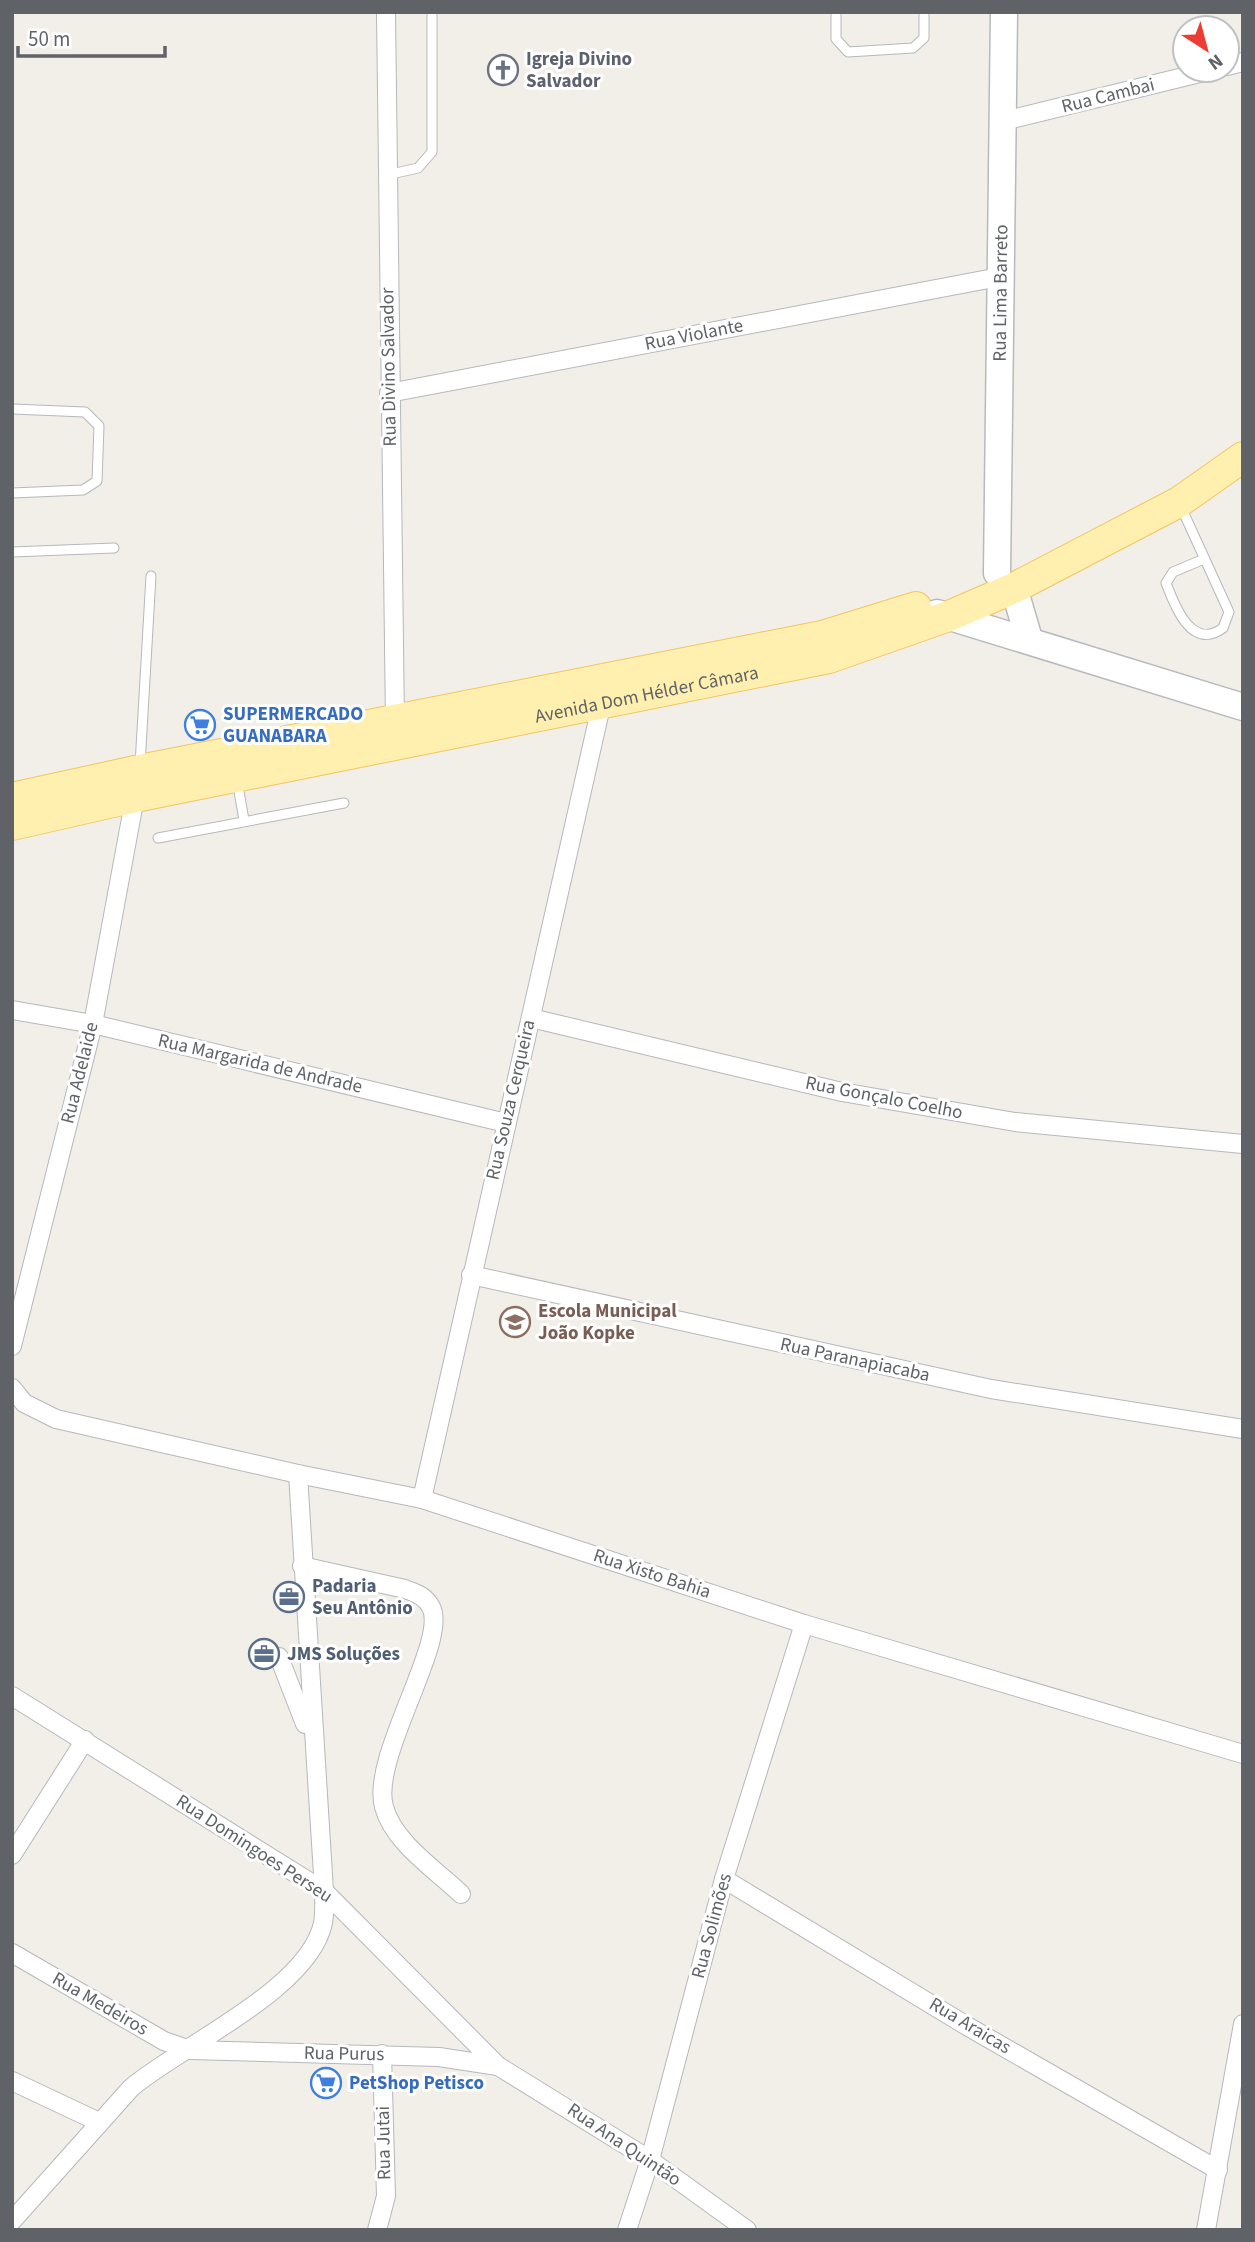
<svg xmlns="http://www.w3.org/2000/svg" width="1255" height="2242" font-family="'Source Sans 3',sans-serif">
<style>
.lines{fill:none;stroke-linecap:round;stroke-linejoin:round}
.lane-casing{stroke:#b5b8bc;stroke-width:11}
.street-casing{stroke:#b5b8bc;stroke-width:20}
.secondary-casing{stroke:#b6babf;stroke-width:29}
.primary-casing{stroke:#f3c55f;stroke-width:32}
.lane{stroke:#fff;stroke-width:9}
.street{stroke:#fff;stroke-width:18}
.secondary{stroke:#fff;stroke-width:26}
.primary{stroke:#fff0af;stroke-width:30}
.labels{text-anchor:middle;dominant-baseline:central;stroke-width:6;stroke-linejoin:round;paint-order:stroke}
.worship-label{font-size:19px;font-weight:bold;fill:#5b616d;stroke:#fff;text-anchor:start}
.street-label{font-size:19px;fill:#5f6368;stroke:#fff}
.shop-label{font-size:19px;font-weight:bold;fill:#366cbe;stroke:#fff;text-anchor:start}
.education-label{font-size:19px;font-weight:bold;fill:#785e54;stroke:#fff;text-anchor:start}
.service-label{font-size:19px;font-weight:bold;fill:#4e5e75;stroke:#fff;text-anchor:start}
</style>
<rect width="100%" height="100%" fill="#f1efe8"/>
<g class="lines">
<g class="lane-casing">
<g id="lane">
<path d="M836 12V39L848 52 913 48 924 38V12"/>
<path d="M387 175 418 168 432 152V12"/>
<path d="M12 409 85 412 99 426 97 481 83 490 12 493"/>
<path d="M1181 507 1229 612 1223 628C1192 651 1175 607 1166 583L1173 572 1204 559"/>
<path d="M12 552 114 548"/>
<path d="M140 765 151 576"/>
<path d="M237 780 244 820"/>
<path d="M158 838 344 803"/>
</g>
</g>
<g class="street-casing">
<g id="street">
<path d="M386 12 395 722"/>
<path d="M1227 66 1243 62"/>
<path d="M1004 121 1212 70"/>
<path d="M389 393 999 277"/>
<path d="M12 1010 93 1024 506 1123"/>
<path d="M531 1018 842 1092 1015 1122 1243 1144"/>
<path d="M471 1275 991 1389 1243 1429"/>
<path d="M12 1346 93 1024 135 797"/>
<path d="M12 1388 24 1403 56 1419 298 1474 422 1499 804 1624 1243 1754"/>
<path d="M422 1499 602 702"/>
<path d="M302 1566 405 1589C416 1593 425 1596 431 1607 449 1641 370 1757 384 1807 394 1843 435 1869 461 1894"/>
<path d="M279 1657 305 1724"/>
<path d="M12 1696 324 1891 498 2066 650 2160 747 2230"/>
<path d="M12 1855 85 1740"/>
<path d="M724 1879 967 2026 1218 2170"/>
<path d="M12 1953 164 2041 190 2050 439 2057 498 2066"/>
<path d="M12 2081 99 2122"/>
<path d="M12 2221 131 2088C180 2046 309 1990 323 1923 325 1913 324 1901 324 1891L298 1474"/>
<path d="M377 2230 386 2196 382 2054"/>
<path d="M627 2230 650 2160 724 1879 804 1624"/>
<path d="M1206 2230 1243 2024"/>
</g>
</g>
<g class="secondary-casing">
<g id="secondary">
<path id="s1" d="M997 573 1004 12"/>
<path d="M1014 588 1029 639"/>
<path d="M937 613 1243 707"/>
</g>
</g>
<g class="primary-casing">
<g id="primary">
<path d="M12 798 140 770 822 636 916 607"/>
<path id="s2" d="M12 825 135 797 829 658 949 616 1014 588 1179 502 1243 457"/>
</g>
</g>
<use href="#lane" class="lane"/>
<use href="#street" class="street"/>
<use href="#secondary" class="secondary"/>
<use href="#primary" class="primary"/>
</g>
<defs>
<g id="church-ring" transform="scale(1.575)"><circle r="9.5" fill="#fff" stroke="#6b7280" stroke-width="1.5"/><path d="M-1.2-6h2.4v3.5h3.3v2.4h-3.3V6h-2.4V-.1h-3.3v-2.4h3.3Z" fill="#6b7280"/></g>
<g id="supermarket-ring" transform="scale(1.575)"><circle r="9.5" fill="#fff" stroke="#3f7fe0" stroke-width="1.5"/><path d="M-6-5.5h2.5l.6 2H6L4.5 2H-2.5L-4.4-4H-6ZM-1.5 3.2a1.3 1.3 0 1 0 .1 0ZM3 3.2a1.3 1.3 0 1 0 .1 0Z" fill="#3f7fe0"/></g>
<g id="school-ring" transform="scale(1.575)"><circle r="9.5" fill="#fff" stroke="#8d6e63" stroke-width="1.5"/><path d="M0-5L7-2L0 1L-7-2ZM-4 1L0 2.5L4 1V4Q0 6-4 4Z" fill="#8d6e63"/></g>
<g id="office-ring" transform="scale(1.575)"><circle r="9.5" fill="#fff" stroke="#5c6f8a" stroke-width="1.5"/><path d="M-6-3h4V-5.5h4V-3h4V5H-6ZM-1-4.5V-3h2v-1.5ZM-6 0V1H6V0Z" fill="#5c6f8a"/></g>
</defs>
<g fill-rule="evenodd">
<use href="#church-ring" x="503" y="70"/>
<use href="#supermarket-ring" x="200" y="725"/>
<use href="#school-ring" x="515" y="1322"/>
<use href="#office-ring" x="289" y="1597"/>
<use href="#office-ring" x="264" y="1654"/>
<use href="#supermarket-ring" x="326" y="2083"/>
</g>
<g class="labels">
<g class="worship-label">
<text x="526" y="59">Igreja Divino<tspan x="526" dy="22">Salvador</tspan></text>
</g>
<g class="street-label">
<text transform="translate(1108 96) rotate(-14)">Rua Cambai</text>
<text stroke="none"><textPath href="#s1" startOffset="280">Rua Lima Barreto</textPath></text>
<text transform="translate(694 335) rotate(-11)">Rua Violante</text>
<text transform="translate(389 367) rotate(-91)">Rua Divino Salvador</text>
<text stroke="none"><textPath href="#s2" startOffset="648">Avenida Dom Hélder Câmara</textPath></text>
<text transform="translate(260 1064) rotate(13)">Rua Margarida de Andrade</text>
<text transform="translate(80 1073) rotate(-76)">Rua Adelaide</text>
<text transform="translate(884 1098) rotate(11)">Rua Gonçalo Coelho</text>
<text transform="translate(511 1100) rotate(-77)">Rua Souza Cerqueira</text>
<text transform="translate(855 1360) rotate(12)">Rua Paranapiacaba</text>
<text transform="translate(652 1574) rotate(18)">Rua Xisto Bahia</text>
<text transform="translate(254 1849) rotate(33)">Rua Domingoes Perseu</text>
<text transform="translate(712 1926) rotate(-75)">Rua Solimões</text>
<text transform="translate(100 2004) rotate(30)">Rua Medeiros</text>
<text transform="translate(970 2026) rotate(31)">Rua Araicas</text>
<text transform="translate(344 2054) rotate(1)">Rua Purus</text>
<text transform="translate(384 2143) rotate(-91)">Rua Jutai</text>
<text transform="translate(624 2145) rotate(34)">Rua Ana Quintão</text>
</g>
<g class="shop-label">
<text x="223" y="714">SUPERMERCADO<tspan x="223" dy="22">GUANABARA</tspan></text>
<text x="349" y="2083">PetShop Petisco</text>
</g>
<g class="education-label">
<text x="538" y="1311">Escola Municipal<tspan x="538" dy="22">João Kopke</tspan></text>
</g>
<g class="service-label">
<text x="312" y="1586">Padaria<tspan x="312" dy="22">Seu Antônio</tspan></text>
<text x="287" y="1654">JMS Soluções</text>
</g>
</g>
<rect width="1255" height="2242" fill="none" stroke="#5f6368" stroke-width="28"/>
<g transform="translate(1206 49) rotate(144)"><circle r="33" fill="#ffffff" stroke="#bfc1c3" stroke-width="2"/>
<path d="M0-5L12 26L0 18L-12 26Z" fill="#ec3c33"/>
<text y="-10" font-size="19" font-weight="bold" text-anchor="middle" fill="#5f6368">N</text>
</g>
<path d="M18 46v10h147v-10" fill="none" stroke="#5f6368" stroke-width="3.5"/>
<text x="28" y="46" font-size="21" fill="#5f6368" stroke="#ffffff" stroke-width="5" paint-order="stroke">50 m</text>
</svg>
